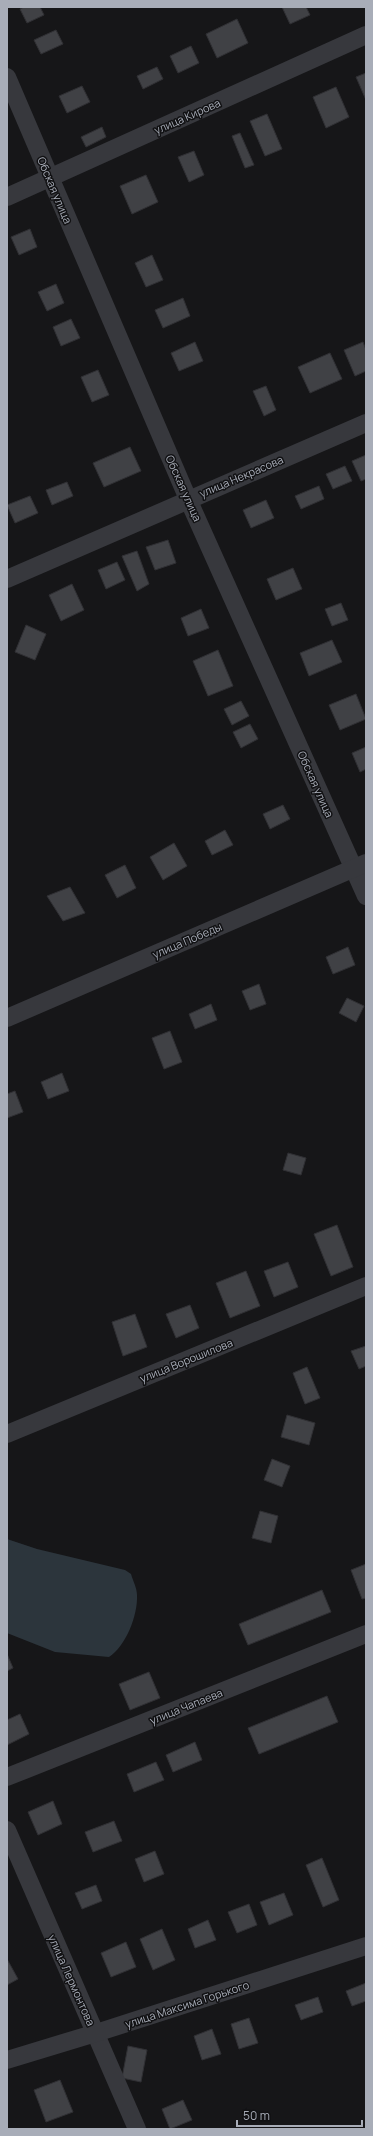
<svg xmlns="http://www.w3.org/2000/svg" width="373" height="2136" font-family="Manrope,sans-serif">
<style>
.water{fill:#2c353c}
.building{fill:#404145;stroke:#303034}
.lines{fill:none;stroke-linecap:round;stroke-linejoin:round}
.minor{stroke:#37383d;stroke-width:18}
.labels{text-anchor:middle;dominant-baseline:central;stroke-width:3;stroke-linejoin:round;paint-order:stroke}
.street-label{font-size:11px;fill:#a8adb8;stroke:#111113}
</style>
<rect width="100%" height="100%" fill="#161618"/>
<path class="water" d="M7 1539 37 1549 125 1570 131 1574C133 1581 137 1588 137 1595 138 1615 126 1646 109 1657L55 1652 7 1633Z"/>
<g class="building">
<path d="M24 7H40L44 15 27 23 20 9Z"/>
<path d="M282 7H306L310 15 290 24Z"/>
<path d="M237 19 248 43 217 58 206 34Z"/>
<path d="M56 30 63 44 41 54 34 40Z"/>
<path d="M191 46 199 63 178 73 170 56Z"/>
<path d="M157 67 163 79 143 89 137 76Z"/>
<path d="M366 73V100L356 77Z"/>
<path d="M82 86 90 102 67 113 59 96Z"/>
<path d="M336 87 349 117 326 128 313 97Z"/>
<path d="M267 114 282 149 265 156 250 121Z"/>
<path d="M102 127 106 137 86 147 81 137Z"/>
<path d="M240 133 254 165 245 168 232 136Z"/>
<path d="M194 151 204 175 189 182 178 157Z"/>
<path d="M146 175 158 202 132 214 120 186Z"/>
<path d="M30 229 37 247 19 255 11 237Z"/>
<path d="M152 255 163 280 146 287 135 263Z"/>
<path d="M56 284 64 303 47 311 38 292Z"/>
<path d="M183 298 190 316 163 328 155 310Z"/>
<path d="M71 319 80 338 61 346 53 327Z"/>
<path d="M195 342 203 361 179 371 171 353Z"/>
<path d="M363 342 366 350V371L355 376 344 350Z"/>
<path d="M330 353 342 379 310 393 298 367Z"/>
<path d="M98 370 109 395 92 402 81 377Z"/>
<path d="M266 386 276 410 264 416 253 391Z"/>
<path d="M130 447 141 471 104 487 93 463Z"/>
<path d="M366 455V479L361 481 352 461Z"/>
<path d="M345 466 352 481 333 489 326 474Z"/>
<path d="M67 482 73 496 52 505 46 490Z"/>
<path d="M319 486 324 499 301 509 295 496Z"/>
<path d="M30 496 38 513 15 523 7 505Z"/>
<path d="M266 500 274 518 251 528 243 510Z"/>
<path d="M168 540 176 563 155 570 146 547Z"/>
<path d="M137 551 149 584 137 591 122 556Z"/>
<path d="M117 562 125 580 106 589 98 570Z"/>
<path d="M293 568 302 589 276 600 267 579Z"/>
<path d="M72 584 84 610 61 621 49 595Z"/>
<path d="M341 603 348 620 332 626 325 609Z"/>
<path d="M201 609 209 628 188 636 181 618Z"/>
<path d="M26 625 46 634 35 660 15 652Z"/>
<path d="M332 640 342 662 309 676 300 653Z"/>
<path d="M218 650 233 686 208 696 193 661Z"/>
<path d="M356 694 366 719 340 730 329 705Z"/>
<path d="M241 701 249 716 232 725 224 709Z"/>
<path d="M250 724 258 739 241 748 233 732Z"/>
<path d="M366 747V769L360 772 352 753Z"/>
<path d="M283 805 290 819 270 829 263 814Z"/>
<path d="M225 830 233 845 212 855 205 841Z"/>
<path d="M174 843 187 866 163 880 150 857Z"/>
<path d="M125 865 136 888 117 898 105 875Z"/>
<path d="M70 887 85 913 63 921 47 896Z"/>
<path d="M348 947 355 965 333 974 326 957Z"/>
<path d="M259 984 266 1004 250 1010 242 991Z"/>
<path d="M347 998 364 1006 356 1022 339 1013Z"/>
<path d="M211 1004 217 1020 195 1029 189 1014Z"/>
<path d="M170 1031 182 1062 164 1069 152 1038Z"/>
<path d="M62 1073 69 1091 48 1099 41 1082Z"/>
<path d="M15 1091 23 1112 7 1118V1094Z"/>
<path d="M288 1153 306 1158 301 1175 283 1170Z"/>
<path d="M337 1225 353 1267 331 1276 314 1234Z"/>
<path d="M288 1262 298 1287 274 1297 264 1271Z"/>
<path d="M246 1271 260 1306 230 1318 216 1283Z"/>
<path d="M190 1305 199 1328 176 1338 166 1314Z"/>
<path d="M135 1314 147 1347 123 1356 112 1322Z"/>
<path d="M366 1346V1366L359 1369 351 1351Z"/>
<path d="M307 1367 320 1398 305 1404 293 1373Z"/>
<path d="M287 1415 315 1423 309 1445 281 1437Z"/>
<path d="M272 1459 290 1466 282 1487 264 1480Z"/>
<path d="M260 1511 278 1516 271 1543 252 1538Z"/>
<path d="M366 1564V1598L362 1599 351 1570Z"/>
<path d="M322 1590 331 1612 248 1645 239 1624Z"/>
<path d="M7 1654 13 1668 7 1671Z"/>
<path d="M149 1672 160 1698 130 1710 119 1684Z"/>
<path d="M327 1696 338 1722 259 1754 248 1728Z"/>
<path d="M20 1714 29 1734 7 1745V1720Z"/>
<path d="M195 1742 202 1760 173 1772 166 1755Z"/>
<path d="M156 1762 164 1780 134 1792 127 1774Z"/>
<path d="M53 1801 62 1824 38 1835 28 1812Z"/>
<path d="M114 1821 122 1841 93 1852 85 1832Z"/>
<path d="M155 1851 164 1874 144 1882 135 1859Z"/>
<path d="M322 1858 339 1900 323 1907 306 1865Z"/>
<path d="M96 1885 102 1901 82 1909 75 1893Z"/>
<path d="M284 1893 293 1915 269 1925 260 1902Z"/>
<path d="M249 1904 257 1925 237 1933 228 1912Z"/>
<path d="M208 1920 216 1940 195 1948 188 1929Z"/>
<path d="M162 1929 175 1960 153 1970 140 1939Z"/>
<path d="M126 1942 136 1967 111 1977 101 1953Z"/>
<path d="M7 1959 18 1979 7 1985Z"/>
<path d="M366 1983V2001L352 2006 346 1991Z"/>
<path d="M318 1997 323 2012 301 2020 295 2005Z"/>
<path d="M249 2018 258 2043 239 2049 231 2024Z"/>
<path d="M212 2029 221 2054 202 2060 194 2036Z"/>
<path d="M128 2046 147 2050 141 2082 122 2078Z"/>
<path d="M60 2080 73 2112 46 2122 34 2090Z"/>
<path d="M183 2100 192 2120 170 2129 162 2109Z"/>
</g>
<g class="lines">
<g class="minor">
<path d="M7 77 188 499 366 896"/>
<path d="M7 197 366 35"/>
<path d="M7 579 366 423"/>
<path d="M7 1018 366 863"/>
<path d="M7 1434 366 1286"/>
<path d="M7 1777 366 1634"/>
<path d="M7 1830 137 2129"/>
<path d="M7 2060 96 2033 366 1946"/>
</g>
</g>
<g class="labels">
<g class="street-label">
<text transform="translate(187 116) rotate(-24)">улица Кирова</text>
<text transform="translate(55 190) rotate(67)">Обская улица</text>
<text transform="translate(241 476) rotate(-23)">улица Некрасова</text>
<text transform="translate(184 488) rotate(66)">Обская улица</text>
<text transform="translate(316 784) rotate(66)">Обская улица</text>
<text transform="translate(187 940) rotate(-23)">улица Победы</text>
<text transform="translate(186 1360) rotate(-22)">улица Ворошилова</text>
<text transform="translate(186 1706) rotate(-22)">улица Чапаева</text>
<text transform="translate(72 1980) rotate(66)">улица Лермонтова</text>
<text transform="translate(187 2004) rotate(-18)">улица Максима Горького</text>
</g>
</g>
<rect width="373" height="2136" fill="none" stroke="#a8adb8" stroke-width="16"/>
<path d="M237 2120v6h125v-6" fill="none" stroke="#a8adb8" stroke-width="2"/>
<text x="243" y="2120" font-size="12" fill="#a8adb8" stroke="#111113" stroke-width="3" paint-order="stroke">50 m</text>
</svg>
